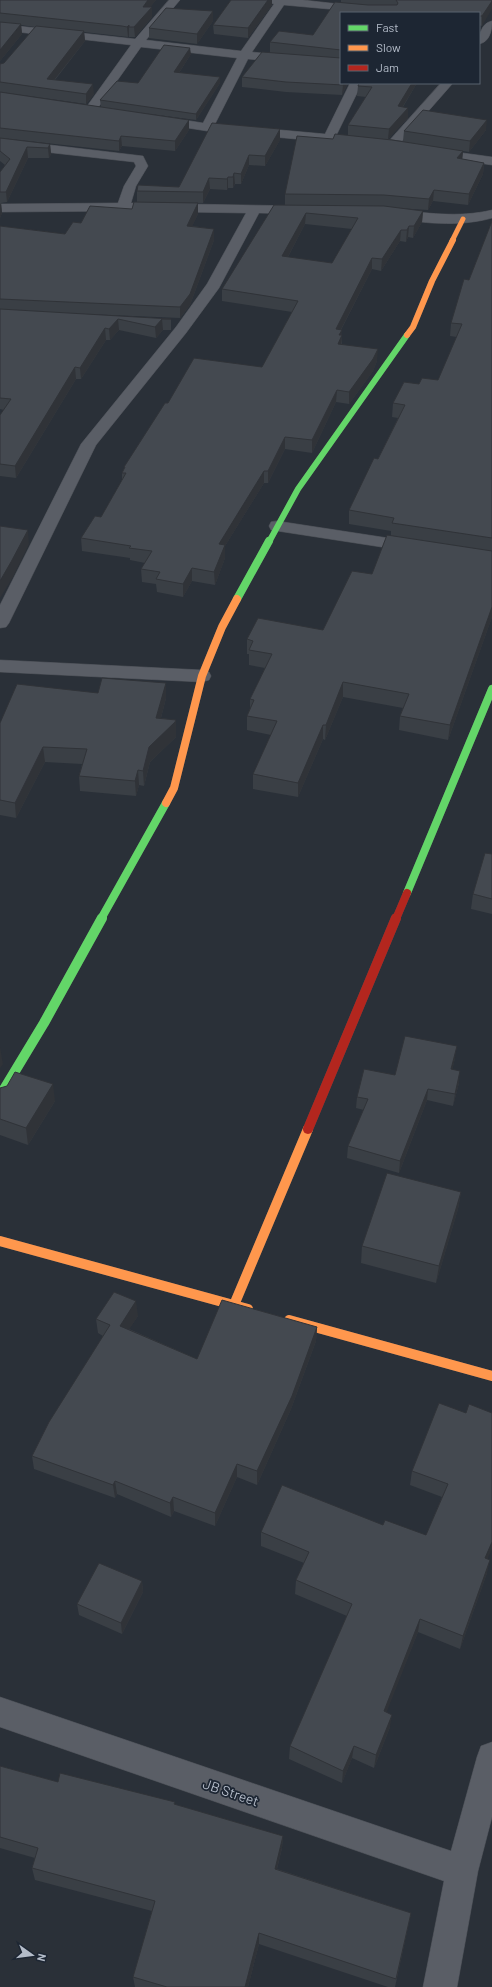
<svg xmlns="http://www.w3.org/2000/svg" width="492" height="1987" font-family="Barlow,sans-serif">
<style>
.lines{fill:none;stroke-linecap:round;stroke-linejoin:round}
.street-casing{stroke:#484c53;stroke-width:1}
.fast-far2-casing{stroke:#484c53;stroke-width:6}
.fast-far1-casing{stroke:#484c53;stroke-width:8}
.fast-casing{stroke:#484c53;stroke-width:10}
.slow-far3-casing{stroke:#484c53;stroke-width:5.5}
.slow-far2-casing{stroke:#484c53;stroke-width:6}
.slow-far1-casing{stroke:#484c53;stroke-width:8}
.slow-casing{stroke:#484c53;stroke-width:10}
.jam-far1-casing{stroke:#484c53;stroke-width:8}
.jam-casing{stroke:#484c53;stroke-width:10}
.street{fill:#5a5e66;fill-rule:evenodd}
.fast-far2{stroke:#63d668;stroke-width:6}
.fast-far1{stroke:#63d668;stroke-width:8}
.fast{stroke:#63d668;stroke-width:10}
.slow-far3{stroke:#ff974d;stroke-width:5}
.slow-far2{stroke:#ff974d;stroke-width:6}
.slow-far1{stroke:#ff974d;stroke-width:8}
.slow{stroke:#ff974d;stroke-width:10}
.jam-far1{stroke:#b3261e;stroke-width:8}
.jam{stroke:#b3261e;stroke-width:10}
.wall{fill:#3a3f45;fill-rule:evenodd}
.shaded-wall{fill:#303338}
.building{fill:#444950;stroke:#303338;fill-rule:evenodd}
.labels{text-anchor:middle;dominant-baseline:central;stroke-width:3.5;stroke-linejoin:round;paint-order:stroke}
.near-street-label{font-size:14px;fill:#b4bcc9;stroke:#1d2633}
</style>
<rect width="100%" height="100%" fill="#2a3038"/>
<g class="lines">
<g class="street-casing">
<g id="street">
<path d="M169 0H180L146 40 241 51 274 4 266 2 265 0H303L366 7 367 9 366 11 362 12 284 5 252 52 341 61V67L248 59 215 124 325 134 350 83H362L336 136 366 140 368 143 366 146 362 147 329 142 207 131 156 123 154 120 160 116 203 123 237 58 141 47 95 112H87L85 109 131 45 0 30V24L135 39Z"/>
<path d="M492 21C492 30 490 42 479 44 479 35 481 23 492 21Z"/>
<path d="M441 83H453L396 148H388L386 145 388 142Z"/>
<path d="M0 139 143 156 148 166 136 186 131 203 300 206 305 207 307 210 305 213 300 214 259 213 219 288 186 333 96 445 9 623 6 627 0 628V605L81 444 176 327 207 284 246 213 123 211 0 212V204L118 203 124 186 136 166 134 162 0 147Z"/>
<path d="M434 149 492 157V165L430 156 428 153 430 150Z"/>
<path d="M392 209C426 213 458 218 492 210V218C461 227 419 224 387 216L385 213 387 210Z"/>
<path d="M277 521 414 542 420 543 422 547 420 551 414 552 271 530 269 526 271 522Z"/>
<path d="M0 660 202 670 209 672 211 676 209 680 202 682 0 672Z"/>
<path d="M0 1697 451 1851 477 1757 481 1746 492 1742V1817L478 1871 457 1987H423L444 1881 0 1727Z"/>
</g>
</g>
<g class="fast-far2-casing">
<path id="fast-far2" d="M269 542 298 489 407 335"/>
</g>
<g class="fast-far1-casing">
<g id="fast-far1">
<path d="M237 599 269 541"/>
<path d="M407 893 492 689"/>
<path d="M101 919 166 803"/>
</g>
</g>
<g class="fast-casing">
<path id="fast" d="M0 1096 44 1023 102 918"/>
</g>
<g class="slow-far3-casing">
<path id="slow-far3" d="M452 241 463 219"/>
</g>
<g class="slow-far2-casing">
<path id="slow-far2" d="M407 335 413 327 432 281 453 240"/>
</g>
<g class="slow-far1-casing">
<path id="slow-far1" d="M166 803 174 788 202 676 222 627 237 599"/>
</g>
<g class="slow-casing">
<g id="slow">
<path d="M0 1241 248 1309"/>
<path d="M234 1305 308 1129"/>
<path d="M289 1320 492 1376"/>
</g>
</g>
<g class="jam-far1-casing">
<path id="jam-far1" d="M396 919 407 893"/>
</g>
<g class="jam-casing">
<path id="jam" d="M308 1129 396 918"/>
</g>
<use href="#street" class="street"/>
<use href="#fast-far2" class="fast-far2"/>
<use href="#fast-far1" class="fast-far1"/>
<use href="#fast" class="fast"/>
<use href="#slow-far3" class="slow-far3"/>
<use href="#slow-far2" class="slow-far2"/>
<use href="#slow-far1" class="slow-far1"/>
<use href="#slow" class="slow"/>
<use href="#jam-far1" class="jam-far1"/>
<use href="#jam" class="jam"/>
</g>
<g class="wall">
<path d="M0 0H156L150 7H152V17L135 37H129V35L128 37 84 32 85 41 55 80 94 94 86 104 0 92V64L4 63 35 27 21 25 22 34 0 61Z"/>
<path d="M231 0H272V5L248 38 214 34 213 25Z"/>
<path d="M341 0H492L482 26 479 25V13H341V83H348L342 95 286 92 242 87V77L270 52V42L313 35 341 2Z"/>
<path d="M213 11V21L197 44 149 38V28Z"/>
<path d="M191 54 179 73 220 77V83L196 120 127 111 189 120V130L175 151 122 146 119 151 0 138V92L101 107 100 100 138 83Z"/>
<path d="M359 83H417L403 107 408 108V118L388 139 403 141 404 131 486 130 469 152 463 151 462 159 484 163 483 174 468 205 433 201 428 210 396 208 423 211 422 222 413 238 408 237 406 242 400 241 381 271 372 269 341 330 342 344 377 361 373 371 349 404 336 402 312 453 285 449 268 483H264L225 546V558L215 585 192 581 183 597 157 592 156 584 142 582 141 569 145 563 130 560V558L82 551 81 538 101 517 122 480V473L124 469V467L168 403 262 367 292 312 222 301V289L285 205V194L333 139 348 135V125L366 97 357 96 358 86ZM305 224 352 229 332 263 288 257Z"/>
<path d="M0 138 50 144 51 154 49 158H28L7 202 1 203 2 213 0 218V172L5 165 0 161Z"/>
<path d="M280 140 265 166 249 165 241 184H235L233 188H228L227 190 210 189 203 203 137 202V191L179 187Z"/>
<path d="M198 203V214L192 226 214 229V240L190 305 180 318 62 313 171 319V330H163L156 338 119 330 110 340H106L81 379H76L16 478 0 476V415L4 410 0 409V226L65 234 81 223 132 209Z"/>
<path d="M492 221V617L448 740 399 730 400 716 403 708 343 697 325 740 323 739 298 797 253 789V774L271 735 247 730V716L250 709V699L265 668 249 665V654H247V639L323 630 372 574 391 536V531L349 524V510L378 459 398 418 392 417 393 403 419 384 438 380 457 337 450 336 451 323 469 280Z"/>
<path d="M98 693 166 698 161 718 176 720V737L150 762 144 786 139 785 136 796 80 791 79 776 82 764 45 762 16 818 0 815V723Z"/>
<path d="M492 854V914L471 909 473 894Z"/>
<path d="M455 1058 452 1070 459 1083 453 1106 427 1100 399 1173 347 1158 348 1146 364 1110 356 1108 357 1097 395 1075Z"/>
<path d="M0 1088 55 1101 28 1145 0 1135Z"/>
<path d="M461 1192 458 1209 436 1283 361 1263 362 1246Z"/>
<path d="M138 1316 129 1329 197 1359 317 1327 316 1341 291 1409 257 1485 237 1477 215 1526 174 1511 171 1517 117 1494 115 1498 34 1469 32 1456 103 1336 98 1333 96 1319Z"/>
<path d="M439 1403 488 1559 487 1573 460 1649 418 1632 386 1712 390 1727 374 1768 352 1758 342 1783 289 1759 290 1746 347 1616 295 1594 296 1580 304 1563 261 1546V1532L383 1525 426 1535 442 1497 410 1485 412 1471Z"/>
<path d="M142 1581 143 1592 122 1634 79 1615 77 1604Z"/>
<path d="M0 1766 58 1782 175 1802V1805L283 1836 282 1848 277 1869 411 1913 395 1987H388L259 1944 248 1987H135L133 1977 152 1911 35 1880 32 1868 35 1858 0 1848Z"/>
</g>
<g class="shaded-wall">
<path d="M148 0H156L143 16V7Z"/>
<path d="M268 0H272V5L248 38V28Z"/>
<path d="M492 1V9L482 26V16Z"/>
<path d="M152 7V17L135 37 134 27Z"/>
<path d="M213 11V21L197 44V34Z"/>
<path d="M21 24 22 34 0 61V50Z"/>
<path d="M129 25V35L128 37 127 27Z"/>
<path d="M84 31 85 41 47 89V79Z"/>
<path d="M190 48 191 54 175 79 174 72Z"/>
<path d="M220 77V83L196 120V114Z"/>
<path d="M344 83H348L342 95 343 85Z"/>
<path d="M412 83H417L397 116 398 106Z"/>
<path d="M93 84 94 94 86 104V94Z"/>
<path d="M408 108V118L388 139 389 129Z"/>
<path d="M189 120V130L175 151V141Z"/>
<path d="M487 120 486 130 469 152 470 141Z"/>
<path d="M280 129V140L265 166V156Z"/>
<path d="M121 136 122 146 119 151V141Z"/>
<path d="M50 144 51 154 49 158 48 148Z"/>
<path d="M27 147 28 158 7 202 6 192Z"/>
<path d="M463 151 462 162 457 158Z"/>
<path d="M249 155V165L241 184V174Z"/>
<path d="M484 163 483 174 468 205 469 194Z"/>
<path d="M234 173 235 184 233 188V177Z"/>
<path d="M228 177V188L227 190V179Z"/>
<path d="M209 178 210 189 203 203V192Z"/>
<path d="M434 190 433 201 428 210 429 199Z"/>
<path d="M1 203 2 213 0 218V205Z"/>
<path d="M198 203V214L187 237V226Z"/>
<path d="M423 211 422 222 413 238 414 226Z"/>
<path d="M306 213 305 224 282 268V256Z"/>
<path d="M409 226 408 237 406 242 407 230Z"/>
<path d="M214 229V240L190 305 180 318V307Z"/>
<path d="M401 230 400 241 381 271 382 259Z"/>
<path d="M372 258V269L335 341 336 329Z"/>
<path d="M118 319 119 330 110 340 109 329Z"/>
<path d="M162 319 163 330 156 338 155 327Z"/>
<path d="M105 328 106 340 81 379 80 368Z"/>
<path d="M342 330 341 337 342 335 341 347 338 344 339 335Z"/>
<path d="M378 349 377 361 373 371 349 404V392Z"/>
<path d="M75 367 76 379 16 478 15 466Z"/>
<path d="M337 390 336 402 312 453V440Z"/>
<path d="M285 437V449L268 483V471Z"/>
<path d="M264 471V483L225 546V558L215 585 214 572 219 544Z"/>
<path d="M28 530 29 544 13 577 0 598V581Z"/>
<path d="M192 568V581L183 597V584Z"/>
<path d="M492 607V617L448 740 450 725Z"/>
<path d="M343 682V697L325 740 326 725Z"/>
<path d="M166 683V698L157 733 156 718Z"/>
<path d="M176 720V737L150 762 144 786 143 771 149 747Z"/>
<path d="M323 725V739L298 797V783Z"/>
<path d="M43 747 45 762 16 818 15 803Z"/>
<path d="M138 770 139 785 136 796 135 781Z"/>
<path d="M457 1046 455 1058 450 1081 451 1069Z"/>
<path d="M0 1047 3 1064 0 1068Z"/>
<path d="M460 1071 459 1083 453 1106 455 1094Z"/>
<path d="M53 1084 55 1101 28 1145 26 1128Z"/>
<path d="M428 1089 427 1100 399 1173 400 1161Z"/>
<path d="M461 1192 458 1209 436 1283 439 1266Z"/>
<path d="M136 1301 138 1316 122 1340 120 1326Z"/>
<path d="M317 1327 316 1341 291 1409 257 1485V1471Z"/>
<path d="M237 1464V1477L215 1526V1513Z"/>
<path d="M115 1481 117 1494 115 1498 113 1485Z"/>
<path d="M173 1497 174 1511 171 1517 170 1503Z"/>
<path d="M492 1542V1549L482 1572 485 1558Z"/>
<path d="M490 1560 487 1573 460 1649 463 1636Z"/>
<path d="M142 1581 143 1592 122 1634 121 1623Z"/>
<path d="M420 1619 418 1632 382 1724 384 1711Z"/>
<path d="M392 1715 390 1727 374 1768 376 1755Z"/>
<path d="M354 1746 352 1758 342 1783 343 1771Z"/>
<path d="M283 1836 282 1848 274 1880 275 1869Z"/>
<path d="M259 1933V1944L248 1987H245Z"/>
</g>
<g class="building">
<path d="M0 0H148L143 7H152L134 27H129V25L127 27 122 26 0 13Z"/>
<path d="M231 0H268L248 28 213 25Z"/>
<path d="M396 0H492V1L482 16H479V13H341V50L270 42 279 31 313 35 335 2 368 5H397L398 3Z"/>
<path d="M166 8 213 11 197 34 149 28Z"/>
<path d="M0 22 21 24 0 50Z"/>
<path d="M36 26 84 31 47 79 93 84 86 94 0 82V64L4 63Z"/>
<path d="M164 45 190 48 174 72 220 77 196 114 100 100 117 81 138 83Z"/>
<path d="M262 52 341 58V83H344L343 85 286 82 242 77Z"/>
<path d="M359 83H412L398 106 408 108 389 129 348 125 372 87 358 86Z"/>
<path d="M0 92 189 120 175 141 121 136 119 141 0 128Z"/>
<path d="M423 110 487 120 470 141 404 131Z"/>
<path d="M212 123 280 129 265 156 249 155 241 174 234 173 233 177H228L227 179 209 178 203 192 137 191 138 185 179 187Z"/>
<path d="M335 134 392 140 463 151 457 158 484 163 469 194 434 190 429 199 384 195 285 194 297 136 333 139Z"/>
<path d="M0 138 50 144 48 148 27 147 6 192H0V172L10 159 0 151Z"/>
<path d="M134 202 198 203 187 226 214 229 190 294 180 307 0 299V226L65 234 73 222 81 223 90 206 132 209Z"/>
<path d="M274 205 384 206 423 211 414 226H409L407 230H401L382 259 372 258 336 329 342 330 339 335H342L338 344 378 349 373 359 349 392 337 390 312 440 285 437 268 471H264L219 544 225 545 214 572 192 568 183 584 156 579 160 572 141 569 152 551 129 548 131 546 81 538 95 516 101 517 126 473H122L125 467H124L165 403H168L194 358 262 367 298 301 222 289ZM306 213 358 218 332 263 282 256Z"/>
<path d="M492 221V538L392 523 394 518 349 510 374 458 378 459 405 405 393 403 404 382 419 384 422 378 438 380 462 324 451 323 464 279 469 280Z"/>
<path d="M0 309 171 319H162L155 327 118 319 109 329 105 328 80 368 75 367 15 466 0 464V415L11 399 0 398Z"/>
<path d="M0 526 28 530 11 562 0 581Z"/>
<path d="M387 535 492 551V607L450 725 400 716 409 694 343 682 326 725H323L298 783 253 774 277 721 247 716 254 700 250 699 272 654 249 650 253 641 247 639 258 618 323 630 352 571 372 574Z"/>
<path d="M102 678 166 683 156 718 176 720 175 722 149 747 143 771 138 770 135 781 79 776 87 749 43 747 15 803 0 800V723L17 684 98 693Z"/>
<path d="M485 853 492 854V899L473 894Z"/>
<path d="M405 1036 457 1046 451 1069 460 1071 455 1094 428 1089 400 1161 348 1146 368 1099 357 1097 364 1069 395 1075Z"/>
<path d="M15 1072 53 1084 26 1128 0 1119V1088L7 1086Z"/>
<path d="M387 1173 461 1192 439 1266 362 1246Z"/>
<path d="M114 1292 136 1301 120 1326 197 1359 222 1300 317 1327 292 1396 257 1471 237 1464 215 1513 173 1497 170 1503 115 1481 113 1485 32 1456 49 1422 110 1325 96 1319Z"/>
<path d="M439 1403 466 1413 469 1404 492 1413V1542L485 1558 490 1560 463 1636 420 1619 384 1711 392 1715 376 1755 354 1746 343 1771 290 1746 352 1604 296 1580 309 1552 261 1532 282 1485 383 1525 385 1520 426 1535 448 1484 412 1471Z"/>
<path d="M99 1563 142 1581 121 1623 77 1604Z"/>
<path d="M0 1766 58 1782 60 1773 175 1802 174 1804 283 1836 275 1869 411 1913 396 1979 259 1933 245 1987H167L133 1977 155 1901 32 1868 38 1848 0 1837Z"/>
</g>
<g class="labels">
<g class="near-street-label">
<text transform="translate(231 1792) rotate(19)">JB Street</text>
</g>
</g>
<rect x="340" y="12" width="140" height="72" fill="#1d2633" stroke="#59626f"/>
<rect x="348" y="25" width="20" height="6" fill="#63d668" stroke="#59626f"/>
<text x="376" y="32" font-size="12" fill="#b4bcc9">Fast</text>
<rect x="348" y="45" width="20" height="6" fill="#ff974d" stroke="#59626f"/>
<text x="376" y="52" font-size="12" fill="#b4bcc9">Slow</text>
<rect x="348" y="65" width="20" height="6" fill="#b3261e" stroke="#59626f"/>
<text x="376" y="72" font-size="12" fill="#b4bcc9">Jam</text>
<g transform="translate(32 1955) rotate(104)" stroke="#1d2633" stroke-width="3" paint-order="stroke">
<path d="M0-3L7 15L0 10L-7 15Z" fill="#b4bcc9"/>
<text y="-6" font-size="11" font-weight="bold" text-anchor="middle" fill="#b4bcc9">N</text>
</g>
</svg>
